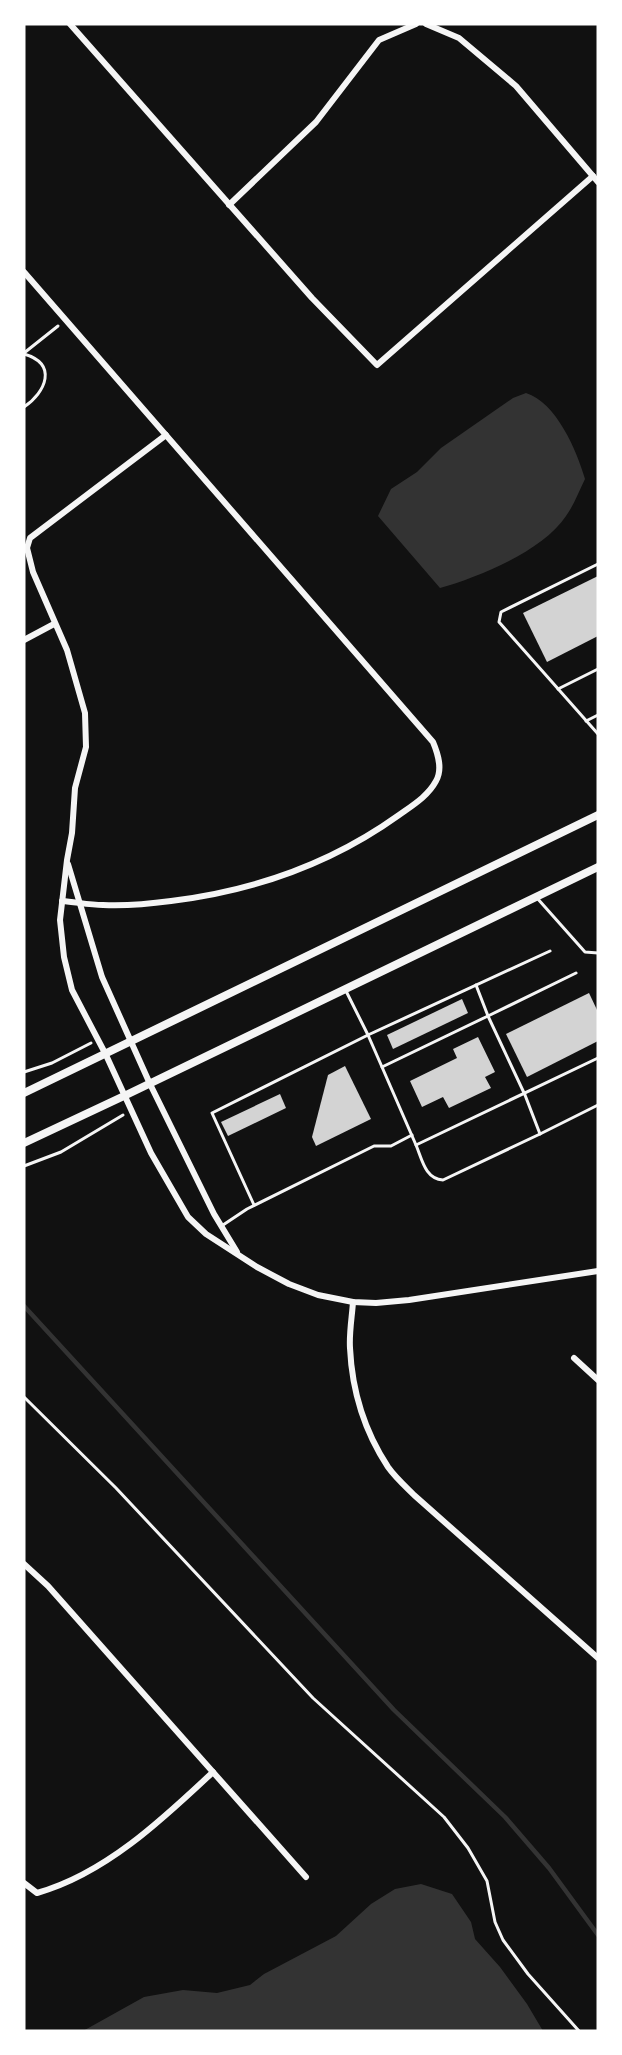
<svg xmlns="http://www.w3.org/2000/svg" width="622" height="2055" font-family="'Nunito Sans',sans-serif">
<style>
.water{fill:#333}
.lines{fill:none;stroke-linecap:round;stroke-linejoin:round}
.stream{stroke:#333;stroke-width:4.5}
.building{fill:#d3d3d3}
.path{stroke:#f5f5f5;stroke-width:3}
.service{stroke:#f5f5f5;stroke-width:3}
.minor{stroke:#f5f5f5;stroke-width:6}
.secondary{stroke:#f5f5f5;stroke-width:8}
</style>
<rect width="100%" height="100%" fill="#111"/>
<g class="water">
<path d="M526 393C556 402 577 451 585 479 579 491 574 505 566 516 543 551 479 577 440 588L378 516 391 489 417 472 441 448 513 398Z"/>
<path d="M421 1884 452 1894 471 1922 475 1939 500 1967 527 2004 543 2031H83L144 1997 183 1990 217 1993 250 1985 264 1974 336 1936 371 1904 395 1889Z"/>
</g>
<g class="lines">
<path class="stream" d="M24 1306 394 1710 505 1817 549 1868 598 1935"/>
</g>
<g class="building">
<path d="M598 576V636L547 662 523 613Z"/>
<path d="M589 993 598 1012V1041L527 1077 506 1034Z"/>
<path d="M462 999 468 1013 393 1049 387 1035Z"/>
<path d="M478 1037 495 1072 485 1077 491 1088 449 1108 443 1097 422 1107 410 1081 457 1058 453 1049Z"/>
<path d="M345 1066 371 1119 316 1146 312 1137 328 1075Z"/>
<path d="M280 1094 286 1108 228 1136 221 1122Z"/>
</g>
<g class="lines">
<g class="path">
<path d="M24 353 58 326"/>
<path d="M24 354C58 364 46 392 24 407"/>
<path d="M24 1072 52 1063 91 1043"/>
<path d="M24 1166 61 1152 123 1115"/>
<path d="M24 1397 116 1488 313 1698 444 1817 468 1848 487 1881 495 1922 503 1940 528 1974 579 2031"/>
</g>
<g class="service">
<path d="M598 564 501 612 499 622 598 734"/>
<path d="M558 689 598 669"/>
<path d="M586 721 598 715"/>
<path d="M537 898 585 952 598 953"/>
<path d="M476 985 488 1016 576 973"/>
<path d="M346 991 368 1035 550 951"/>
<path d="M382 1067 416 1145"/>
<path d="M540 1134 443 1180C425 1179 422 1159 416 1145L598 1058"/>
<path d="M254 1205 212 1113 368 1035 382 1067 488 1016 525 1095 540 1134 598 1105"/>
<path d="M223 1225 247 1209 374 1146H391L412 1135"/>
</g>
<g class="minor">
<path d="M70 24 312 298 377 365 593 176"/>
<path d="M426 24 459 38 516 86 598 182"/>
<path d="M229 205 316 122 379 40 416 24"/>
<path d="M24 272 433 742C438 754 443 769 436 781 428 796 413 805 399 815 332 863 253 891 171 901 149 904 125 906 103 905 89 905 76 902 62 901"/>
<path d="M166 435 30 538 27 548 33 572 67 650 85 713 86 747 75 788 72 833 67 860 60 920 64 957 72 990 106 1055 151 1153 188 1217 206 1234 257 1267 289 1284 318 1295 353 1302 376 1303 409 1300 598 1271"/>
<path d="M24 640 54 624"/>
<path d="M68 864 102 977 150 1084 214 1214 237 1252"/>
<path d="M353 1302C352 1317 349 1333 350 1348 352 1390 365 1432 388 1467 395 1477 405 1486 414 1495L598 1658"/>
<path d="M574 1358 598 1380"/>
<path d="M24 1564 48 1586 306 1877"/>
<path d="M24 1883 37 1893C105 1874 163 1819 213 1772"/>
</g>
<g class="secondary">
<path d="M24 1093 598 815"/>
<path d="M24 1143 124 1096 598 867"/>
</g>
</g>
<rect width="622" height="2055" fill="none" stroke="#ffffff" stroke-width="51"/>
</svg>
